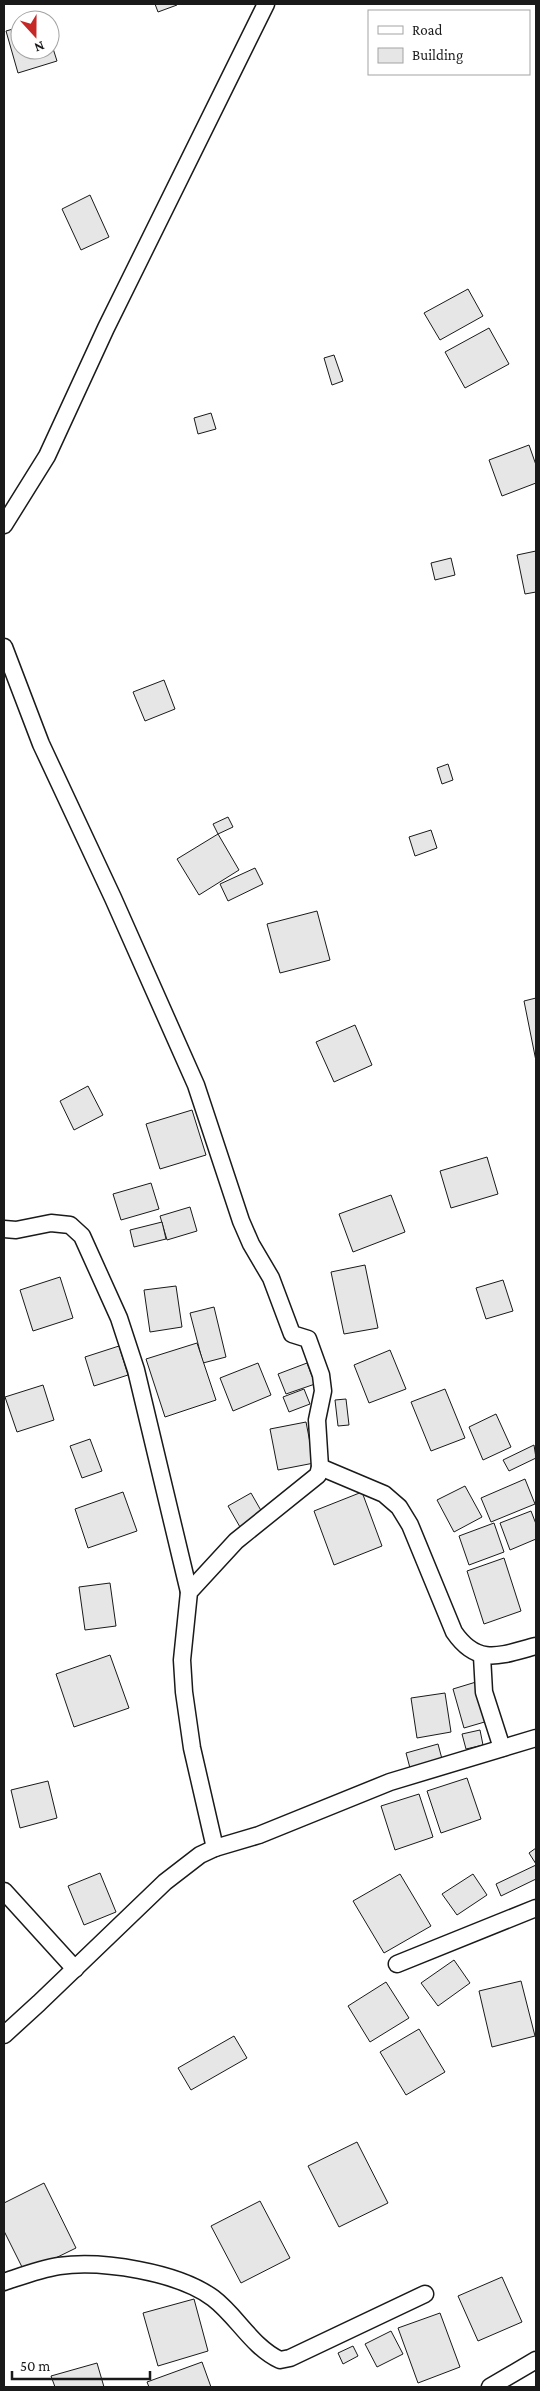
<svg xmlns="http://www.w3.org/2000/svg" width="540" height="2391" font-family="'Crimson Pro',serif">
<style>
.building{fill:#e6e6e6;stroke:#1a1a1a}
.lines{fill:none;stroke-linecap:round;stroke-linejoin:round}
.minor-casing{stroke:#1a1a1a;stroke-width:19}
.minor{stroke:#fff;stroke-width:16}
</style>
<rect width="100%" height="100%" fill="#fff"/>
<g class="building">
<path d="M155 4H177V5L158 12Z"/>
<path d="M20 27V50H50V39L57 61 18 73 6 31Z"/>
<path d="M90 195 109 237 81 250 62 209Z"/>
<path d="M468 289 483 316 440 340 424 313Z"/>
<path d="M489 328 509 364 465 388 445 352Z"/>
<path d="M334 355 343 381 332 385 324 358Z"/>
<path d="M211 413 216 429 198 434 194 418Z"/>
<path d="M529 445 536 465V483L502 496 489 460Z"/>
<path d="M536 551V592L525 594 517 555Z"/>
<path d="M451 558 455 575 435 580 431 563Z"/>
<path d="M164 680 175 709 145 721 133 692Z"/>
<path d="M448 764 453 780 442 784 437 768Z"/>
<path d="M228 817 233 827 218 834 213 824Z"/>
<path d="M431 830 437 848 415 856 409 837Z"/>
<path d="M218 834 239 870 199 895 177 859Z"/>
<path d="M255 868 263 884 228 901 220 884Z"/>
<path d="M317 911 330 960 280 973 267 924Z"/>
<path d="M536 998V1061L524 1001Z"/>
<path d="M355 1025 372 1065 334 1082 316 1042Z"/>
<path d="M88 1086 103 1115 74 1130 60 1101Z"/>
<path d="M192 1110 206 1155 160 1169 146 1124Z"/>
<path d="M487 1157 498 1194 451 1208 440 1171Z"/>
<path d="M151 1183 159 1209 121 1220 113 1194Z"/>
<path d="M391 1195 405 1232 353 1252 339 1214Z"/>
<path d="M190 1207 197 1231 167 1240 160 1216Z"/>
<path d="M162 1222 166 1239 134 1247 130 1230Z"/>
<path d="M365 1265 378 1328 344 1334 331 1272Z"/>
<path d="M60 1277 73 1318 33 1331 20 1290Z"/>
<path d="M503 1280 513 1311 486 1319 476 1288Z"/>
<path d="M176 1286 182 1327 150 1332 144 1290Z"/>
<path d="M214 1307 226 1357 203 1363 190 1313Z"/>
<path d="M197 1343 216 1400 165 1417 146 1359Z"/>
<path d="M119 1346 128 1375 94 1386 85 1357Z"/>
<path d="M390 1350 406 1389 369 1403 354 1365Z"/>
<path d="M258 1363 271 1395 233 1411 220 1378Z"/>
<path d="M307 1363 315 1384 286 1394 278 1374Z"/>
<path d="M43 1385 54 1420 17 1432 5 1397Z"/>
<path d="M304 1389 310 1404 289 1412 283 1397Z"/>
<path d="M445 1389 465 1438 431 1451 411 1402Z"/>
<path d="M346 1399 349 1425 338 1426 335 1400Z"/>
<path d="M496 1414 511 1447 483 1460 469 1427Z"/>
<path d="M306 1422 314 1463 278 1470 270 1429Z"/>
<path d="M90 1439 102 1471 82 1478 70 1446Z"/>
<path d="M534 1445 536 1458 509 1471 503 1460Z"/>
<path d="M525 1479 535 1504 491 1522 481 1498Z"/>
<path d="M465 1486 482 1517 454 1532 437 1500Z"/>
<path d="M123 1492 137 1531 88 1548 75 1509Z"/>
<path d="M362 1492 382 1546 334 1565 314 1511Z"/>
<path d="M251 1493 263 1514 240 1527 228 1506Z"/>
<path d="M531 1511 536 1524V1539L510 1550 500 1523Z"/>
<path d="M494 1523 504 1552 469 1565 459 1536Z"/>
<path d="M504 1558 521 1611 484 1624 467 1571Z"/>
<path d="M110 1583 116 1626 85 1630 79 1587Z"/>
<path d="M110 1655 129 1708 74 1727 56 1674Z"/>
<path d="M476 1682 488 1721 464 1728 453 1689Z"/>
<path d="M445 1693 451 1732 417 1738 411 1698Z"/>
<path d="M480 1730 483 1745 466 1749 462 1734Z"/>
<path d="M438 1744 442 1759 410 1768 406 1753Z"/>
<path d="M467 1778 481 1819 441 1833 427 1791Z"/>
<path d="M48 1781 57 1818 20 1828 11 1790Z"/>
<path d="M419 1794 433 1837 395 1850 381 1806Z"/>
<path d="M536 1848V1864L529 1853Z"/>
<path d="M536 1865V1879L501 1896 496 1884Z"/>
<path d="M100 1873 116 1912 84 1925 68 1886Z"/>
<path d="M400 1874 431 1926 384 1953 353 1901Z"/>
<path d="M473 1874 487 1895 457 1915 442 1894Z"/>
<path d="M454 1960 470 1983 438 2006 421 1983Z"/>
<path d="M521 1981 535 2036 492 2047 479 1991Z"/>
<path d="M386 1982 409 2018 370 2042 348 2006Z"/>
<path d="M419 2029 445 2072 406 2095 380 2052Z"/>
<path d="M234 2036 247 2058 191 2090 178 2068Z"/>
<path d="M357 2142 388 2203 339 2227 308 2166Z"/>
<path d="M44 2183 76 2248 25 2273 4 2231V2203Z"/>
<path d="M260 2201 290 2258 241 2283 211 2226Z"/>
<path d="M502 2277 522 2322 478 2341 458 2296Z"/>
<path d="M194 2299 208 2351 158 2366 143 2313Z"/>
<path d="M440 2313 460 2367 418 2383 398 2328Z"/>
<path d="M391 2331 403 2354 377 2367 365 2344Z"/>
<path d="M353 2346 358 2356 343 2364 338 2353Z"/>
<path d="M202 2362 211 2387H149L147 2382Z"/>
<path d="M97 2363 104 2387H55L51 2376Z"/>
</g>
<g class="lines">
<g class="minor-casing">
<g id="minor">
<path d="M4 525 47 456 106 328 266 4"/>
<path d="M4 647 41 744 113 898 196 1085 241 1221 251 1244 271 1278 292 1334 308 1339 321 1375 323 1391 317 1420 320 1467 318 1475 236 1541 189 1592 182 1660 184 1692 192 1748 215 1848"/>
<path d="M4 1229 16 1230 51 1223 70 1225 82 1236 119 1318 136 1370 189 1592"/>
<path d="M320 1467 384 1494 399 1507 410 1525 454 1632C478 1667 501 1655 536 1646"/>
<path d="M482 1656 484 1692 502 1748"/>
<path d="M4 1891 75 1969"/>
<path d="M397 1964 536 1908"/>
<path d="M4 2035 39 2003 165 1882 200 1855 215 1848 259 1835 390 1782 536 1738"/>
<path d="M4 2282C22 2276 40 2269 59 2266 102 2260 178 2272 213 2298 237 2316 252 2347 280 2360L290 2358 425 2294"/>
<path d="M490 2387 536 2360"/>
</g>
</g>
<use href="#minor" class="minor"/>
</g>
<rect width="540" height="2391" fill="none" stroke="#1a1a1a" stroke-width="10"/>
<rect x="368" y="10" width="162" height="65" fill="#ffffff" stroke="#a3a3a3"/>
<rect x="378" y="26" width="25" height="8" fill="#ffffff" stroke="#a3a3a3"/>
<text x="412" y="35" font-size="15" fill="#1a1a1a">Road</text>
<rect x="378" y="48" width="25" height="15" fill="#e6e6e6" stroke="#a3a3a3"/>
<text x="412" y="60" font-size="15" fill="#1a1a1a">Building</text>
<g transform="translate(35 35) rotate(159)"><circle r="24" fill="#ffffff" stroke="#a3a3a3"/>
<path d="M0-4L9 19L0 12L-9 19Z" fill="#c62828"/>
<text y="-8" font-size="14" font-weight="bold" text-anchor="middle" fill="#1a1a1a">N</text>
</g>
<path d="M12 2371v8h138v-8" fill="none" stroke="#1a1a1a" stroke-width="2.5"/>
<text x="20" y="2371" font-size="15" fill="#1a1a1a" stroke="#ffffff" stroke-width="4" paint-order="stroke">50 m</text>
</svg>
